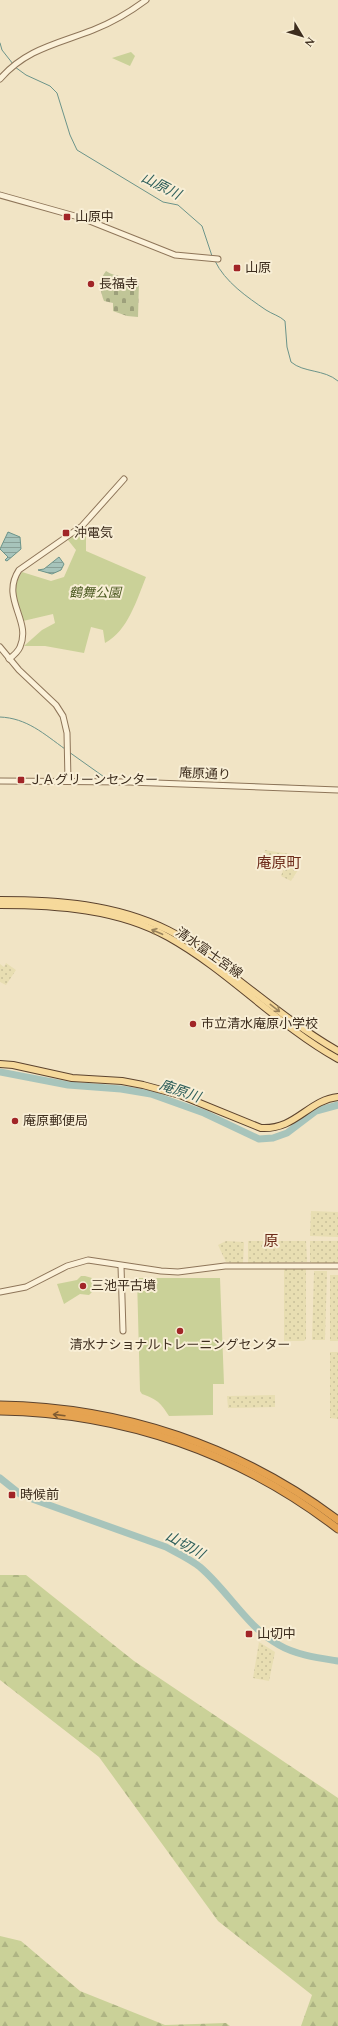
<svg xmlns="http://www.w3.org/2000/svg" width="338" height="2026" font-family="Spectral,'Noto Sans JP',serif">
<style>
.farmland{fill:url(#farmland-dots)}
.green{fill:#cad198}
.forest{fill:url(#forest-firs)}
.cemetery{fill:url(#cemetery-stones)}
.water{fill:url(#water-rules);stroke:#6c948a}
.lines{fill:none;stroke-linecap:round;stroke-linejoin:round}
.stream{stroke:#6c948a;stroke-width:1}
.river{stroke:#a7c4bb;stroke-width:7}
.tertiary-casing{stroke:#8e7559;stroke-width:7}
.primary-casing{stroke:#5c432e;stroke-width:8}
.motorway-casing{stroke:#5c432e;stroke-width:9}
.tertiary{stroke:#fbf1d9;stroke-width:5}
.primary{stroke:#f6d99b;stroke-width:6}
.motorway{stroke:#e5a351;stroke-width:7}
.oneway{stroke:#9a835c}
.oneway2{stroke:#805c32}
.poi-dot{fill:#a12527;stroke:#f8eed5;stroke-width:1.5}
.labels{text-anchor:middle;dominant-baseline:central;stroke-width:4;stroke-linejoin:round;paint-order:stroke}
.poi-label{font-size:13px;fill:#3d2d1e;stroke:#f8eed5;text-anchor:start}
.park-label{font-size:13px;font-style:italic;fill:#4d5b23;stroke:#f8eed5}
.street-label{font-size:13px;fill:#3d2d1e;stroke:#f8eed5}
.water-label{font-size:14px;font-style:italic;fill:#2d5e5a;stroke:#f8eed5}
.quarter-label{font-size:15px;fill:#6d2b1a;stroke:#f8eed5}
</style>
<defs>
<pattern id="farmland-dots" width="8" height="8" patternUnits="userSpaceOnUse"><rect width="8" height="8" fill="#e8deb2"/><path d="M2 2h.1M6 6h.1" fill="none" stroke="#c8bf99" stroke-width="1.8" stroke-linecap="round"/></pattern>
<pattern id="forest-firs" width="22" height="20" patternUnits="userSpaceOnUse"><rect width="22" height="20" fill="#cad198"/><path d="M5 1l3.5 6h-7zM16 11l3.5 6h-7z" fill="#aeb483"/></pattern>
<pattern id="cemetery-stones" width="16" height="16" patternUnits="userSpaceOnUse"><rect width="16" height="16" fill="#c0c597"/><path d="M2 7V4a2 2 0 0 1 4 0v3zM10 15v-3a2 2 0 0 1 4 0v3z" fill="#9da07b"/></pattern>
<pattern id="water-rules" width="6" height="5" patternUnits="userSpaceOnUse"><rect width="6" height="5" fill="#a7c4bb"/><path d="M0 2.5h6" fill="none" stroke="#89a097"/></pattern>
</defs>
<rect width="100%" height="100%" fill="#f1e4c5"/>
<g class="farmland">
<path d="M265 850 302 856 298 870 291 881 281 876 284 868 263 860Z"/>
<path d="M6 963 16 970 6 985 0 982V964L4 967Z"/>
<path d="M311 1211 338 1212V1237L310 1236Z"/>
<path d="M226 1241 244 1242 243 1264 226 1262 218 1245Z"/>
<path d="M248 1241H306L307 1262 248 1263Z"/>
<path d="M310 1241H338V1263H312L310 1262Z"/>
<path d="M304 1267 306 1269V1339L304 1341H284V1269L285 1268Z"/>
<path d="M314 1271H327L325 1340H312Z"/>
<rect x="330" y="1275" width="8" height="66"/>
<path d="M330 1352H338V1419L330 1418Z"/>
<path d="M275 1395V1407L228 1408 227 1396Z"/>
<path d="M259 1642 275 1652 269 1681 253 1678Z"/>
</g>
<g class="green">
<path d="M131 52 135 56 130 66 112 58Z"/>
<path d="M86 526V551L146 577C137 599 128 631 105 643L103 630 91 627 84 653 45 646H24L42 630 55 623 53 614 23 621 15 598 14 587 22 572 51 581 64 577 76 550 68 540Z"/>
<path d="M81 1276H85L92 1278C96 1285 95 1290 89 1295L80 1294 64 1304 57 1284 77 1280Z"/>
<path d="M137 1278H220L224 1384H213V1415L169 1416C160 1402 158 1400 142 1394L140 1391Z"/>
</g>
<g class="forest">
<path d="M0 1575H26L134 1661 338 1798V2026H301L312 1995 218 1921 99 1757 0 1680Z"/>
<path d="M0 1936 21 1941 80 1991 165 2025 226 2023 230 2026H0Z"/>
</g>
<path class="cemetery" d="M106 271C116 278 128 275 139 281L138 317 127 316 113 311V303L104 301C100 291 99 279 106 271Z"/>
<g class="water">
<path d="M8 532 20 537 21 549 7 561 5 560 8 557 0 549Z"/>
<path d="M59 557 64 564 61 570 52 574 38 570 44 569Z"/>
</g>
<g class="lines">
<g class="stream">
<path d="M0 43 2 50 13 64"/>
<path d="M15 67 26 75 50 86 57 93 70 135 77 150 163 202 178 205 202 226 212 256"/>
<path d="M215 261C225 282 247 297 266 310 272 314 280 316 285 321L287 347 291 362C304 373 324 369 338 381"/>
<path d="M0 717C27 718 44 734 65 749"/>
<path d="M69 752 107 779 305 786"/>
</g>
<g class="river">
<path d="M0 1072 68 1085 121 1089 151 1094 204 1113 259 1139 273 1138 287 1133 316 1111 338 1105"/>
<path d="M0 1478 20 1494 35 1500 166 1547C177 1553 190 1559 200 1567 229 1592 246 1626 279 1645 296 1655 319 1658 338 1661"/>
</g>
<g class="tertiary-casing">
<g id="tertiary">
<path d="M0 79C26 49 57 44 93 30 111 23 130 12 146 0"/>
<path d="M0 195 82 218 175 255 218 259"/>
<path d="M0 647 19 670 56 705 63 716 67 733 68 781"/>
<path d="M9 659C13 656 18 652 20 647 32 620 0 599 19 570L82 526 124 479"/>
<path d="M0 781 129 782 338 790"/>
<path d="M121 1266 123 1331"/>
<path d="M0 1292 26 1287 67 1266 88 1260 161 1271 178 1272 225 1266H338"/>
</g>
</g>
<g class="primary-casing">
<g id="primary">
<path d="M0 900C58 900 115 904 168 930 192 942 212 959 232 975 267 1002 300 1029 338 1051"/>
<path d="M0 905C56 905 118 909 168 937 229 971 277 1025 338 1059"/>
<path d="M0 1064 13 1065 72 1078 122 1081 143 1085 180 1095 261 1128C296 1130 308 1100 338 1097"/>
</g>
</g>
<g class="motorway-casing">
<g id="motorway">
<path d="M0 1405C123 1407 239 1446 338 1520"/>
<path d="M0 1411C123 1413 240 1453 338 1529"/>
</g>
</g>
<use href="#tertiary" class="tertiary"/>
<use href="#primary" class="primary"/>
<use href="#motorway" class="motorway"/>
</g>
<defs><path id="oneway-shaft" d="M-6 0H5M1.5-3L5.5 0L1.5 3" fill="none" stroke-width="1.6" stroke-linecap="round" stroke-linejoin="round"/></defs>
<g class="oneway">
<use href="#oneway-shaft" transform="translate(157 932) rotate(-157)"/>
<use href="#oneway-shaft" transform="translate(275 1008) rotate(38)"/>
</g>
<use class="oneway2" href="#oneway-shaft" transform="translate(59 1415) rotate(-173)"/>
<g class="poi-dot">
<rect x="63" y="213" width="8" height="8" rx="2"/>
<rect x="233" y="264" width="8" height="8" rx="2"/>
<circle cx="91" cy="284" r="4"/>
<rect x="62" y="529" width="8" height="8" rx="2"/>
<rect x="17" y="776" width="8" height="8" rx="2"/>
<circle cx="193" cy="1024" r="4"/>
<circle cx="15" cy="1121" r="4"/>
<circle cx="83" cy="1286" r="4"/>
<circle cx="180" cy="1331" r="4"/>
<rect x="8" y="1491" width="8" height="8" rx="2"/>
<rect x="245" y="1630" width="8" height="8" rx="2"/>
</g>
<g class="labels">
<g class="poi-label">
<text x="75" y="217">山原中</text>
<text x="245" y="268">山原</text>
<text x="99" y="284">長福寺</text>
<text x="74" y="533">沖電気</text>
<text x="29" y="780">ＪＡグリーンセンター</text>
<text x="201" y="1024">市立清水庵原小学校</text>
<text x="23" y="1121">庵原郵便局</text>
<text x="91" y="1286">三池平古墳</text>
<text x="180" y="1345" text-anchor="middle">清水ナショナルトレーニングセンター</text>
<text x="20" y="1495">時候前</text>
<text x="257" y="1634">山切中</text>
</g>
<g class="park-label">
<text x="95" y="593">鶴舞公園</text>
</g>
<g class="street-label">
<text transform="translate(205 774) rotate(2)">庵原通り</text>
<text transform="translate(209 953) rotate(35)">清水富士宮線</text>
</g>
<g class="water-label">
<text transform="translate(161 186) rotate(27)">山原川</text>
<text transform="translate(180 1091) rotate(19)">庵原川</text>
<text transform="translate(185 1545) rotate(29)">山切川</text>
</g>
<g class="quarter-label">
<text x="279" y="863">庵原町</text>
<text x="271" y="1241">原</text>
</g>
</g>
<g transform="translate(302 36) rotate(128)" stroke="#f8eed5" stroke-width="3" paint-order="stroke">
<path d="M0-3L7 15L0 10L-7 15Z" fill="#3d2d1e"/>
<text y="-6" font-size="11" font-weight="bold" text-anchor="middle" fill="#3d2d1e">N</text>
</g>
</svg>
